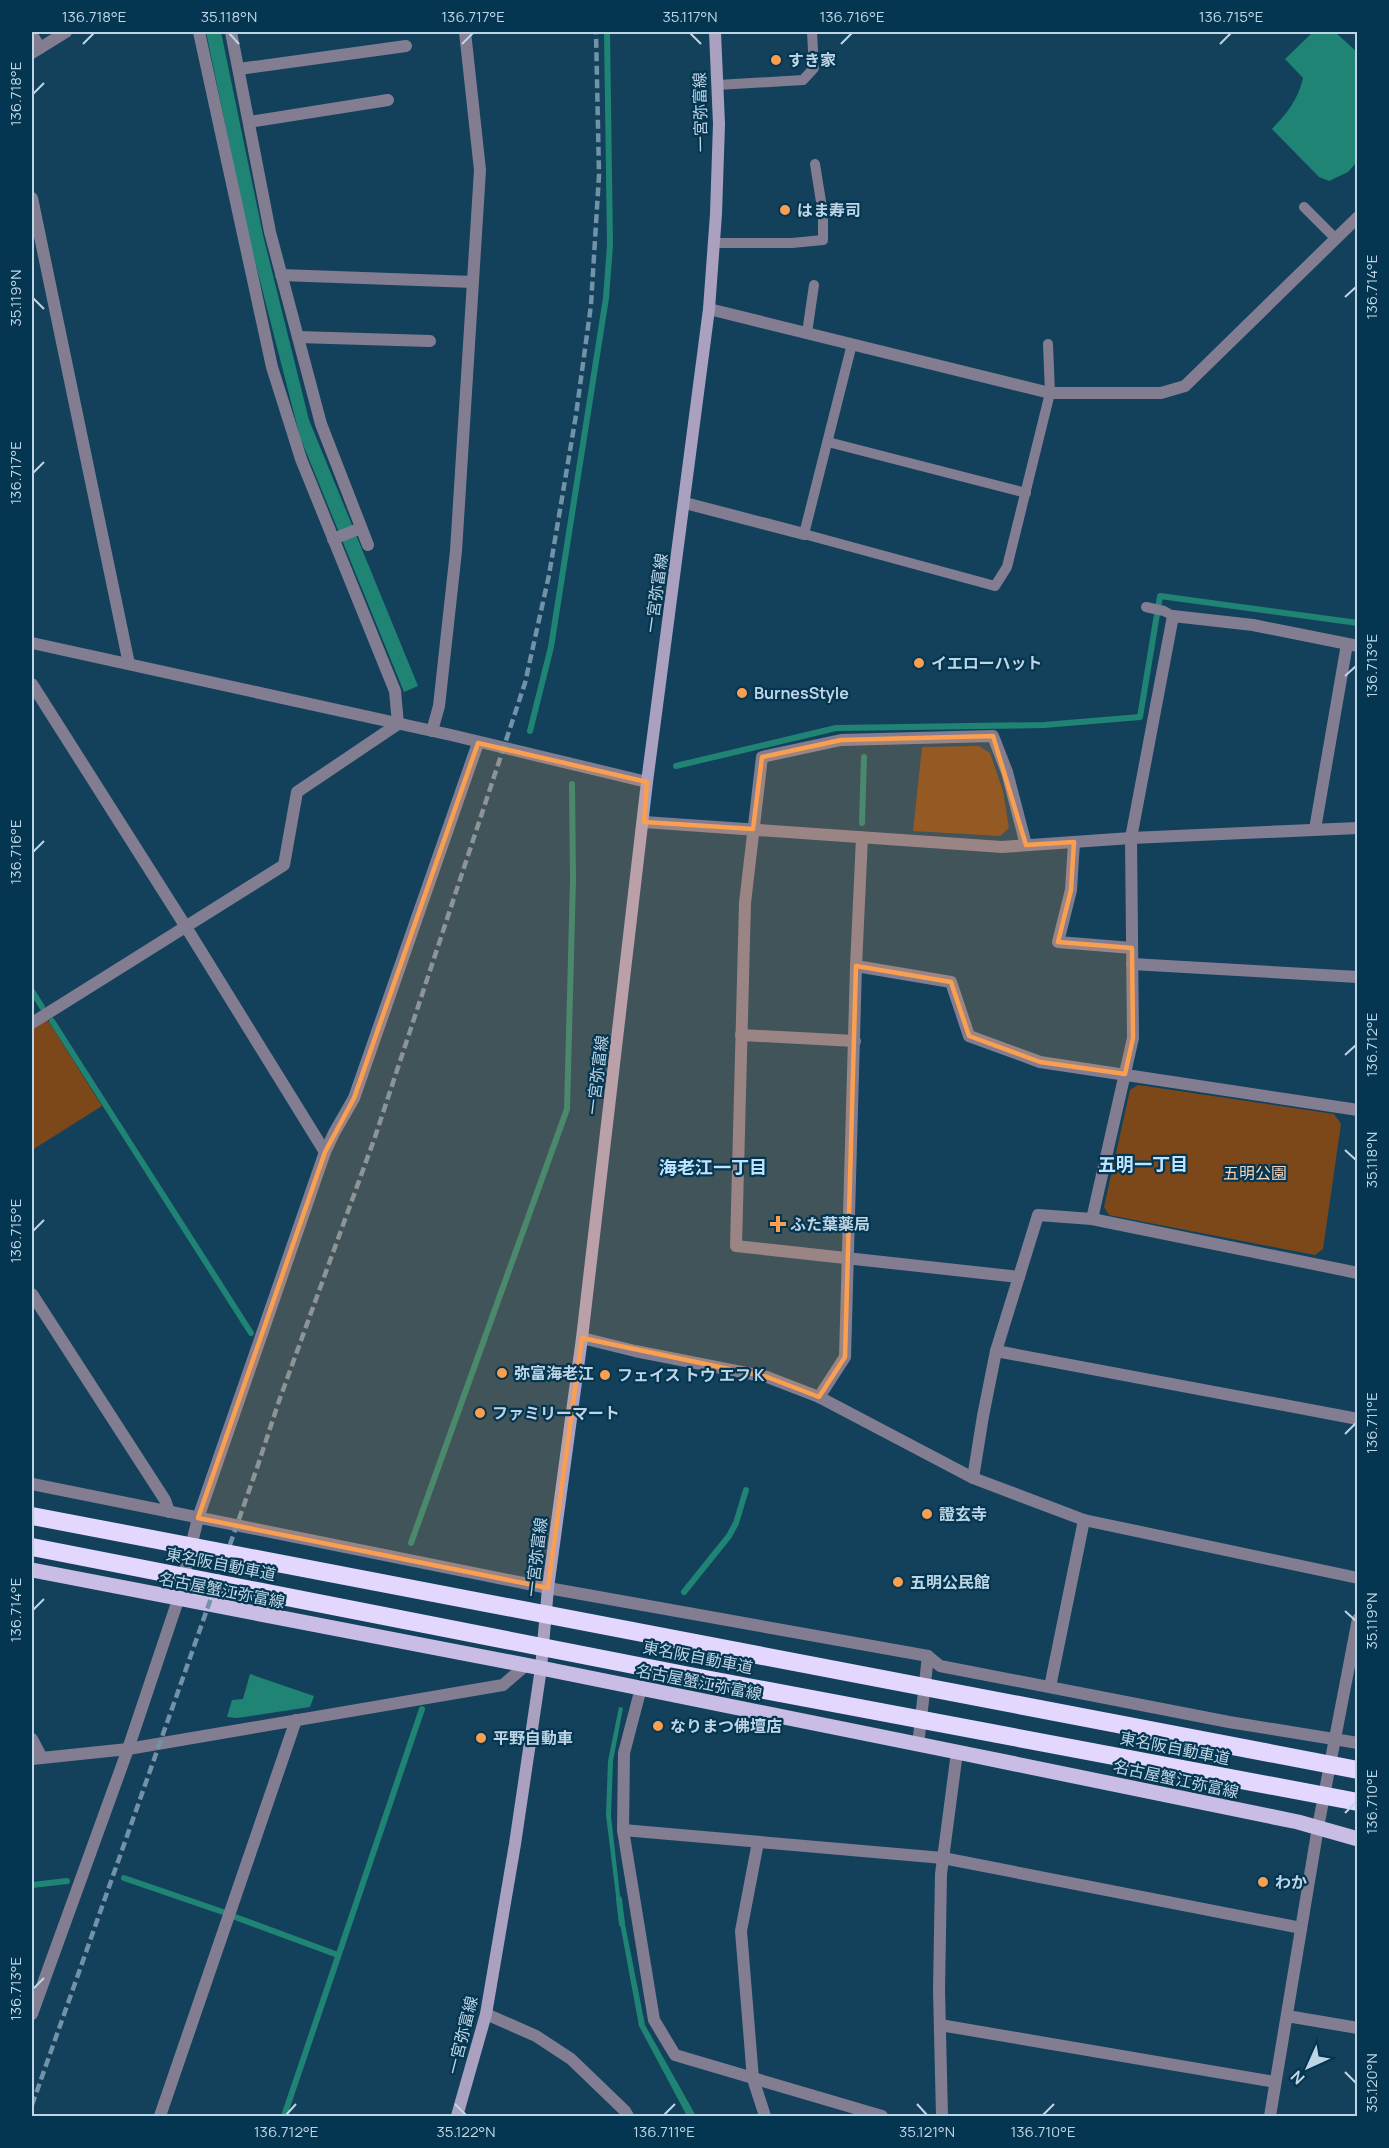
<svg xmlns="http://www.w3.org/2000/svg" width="1389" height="2148" font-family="Manrope,'Noto Sans JP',sans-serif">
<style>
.green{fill:#7c481a}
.water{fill:#1f8473}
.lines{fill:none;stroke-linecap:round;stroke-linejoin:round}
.stream{stroke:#1f8473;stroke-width:6}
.service{stroke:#837d91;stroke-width:10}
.minor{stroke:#837d91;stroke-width:12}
.tertiary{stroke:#837d91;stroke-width:12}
.secondary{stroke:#aaa1c0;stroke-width:12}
.primary{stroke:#c9bde5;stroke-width:15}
.rail{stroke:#7192a7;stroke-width:4.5;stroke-dasharray:9 4.5;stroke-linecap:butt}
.motorway-bridge{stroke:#e3d7fe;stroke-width:18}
.marked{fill:#fa9f4f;fill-opacity:0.2;stroke:#fa9f4f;stroke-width:4.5;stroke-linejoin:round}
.ticks{fill:none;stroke:#bed5e5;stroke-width:2}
.poi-dot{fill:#fa9f4f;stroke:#053651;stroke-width:2}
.labels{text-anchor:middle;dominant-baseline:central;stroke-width:4.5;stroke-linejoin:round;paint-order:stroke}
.poi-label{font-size:16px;font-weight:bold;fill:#bed5e5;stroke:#053651;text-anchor:start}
.street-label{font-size:16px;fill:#bed5e5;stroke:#053651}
.park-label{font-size:16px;fill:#f5d5bc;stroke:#053651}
.neighbourhood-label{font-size:18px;font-weight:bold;fill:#bee4ff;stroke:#053651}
.neatline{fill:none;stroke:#bed5e5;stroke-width:2}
.ticks-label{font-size:15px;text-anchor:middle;fill:#bed5e5}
</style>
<rect width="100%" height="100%" fill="#13415c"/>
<g class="green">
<path d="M979 746 990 753 1003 791 1009 828 1000 836 913 831 922 747Z"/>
<path d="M47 1019 102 1106 32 1150V1029Z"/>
<path d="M1138 1085 1334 1114 1341 1124 1323 1249 1315 1255 1109 1215 1104 1207 1130 1090Z"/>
</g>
<g class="water">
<path d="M206 32H221L263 235 309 420 418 686 404 692 300 437 248 234Z"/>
<path d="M1313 32H1335L1357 52V162L1348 172 1329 181 1319 177 1272 129C1287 113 1298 100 1303 78L1285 59Z"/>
<path d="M250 1674 314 1696 310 1707 237 1718 227 1717 232 1700 243 1699Z"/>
<path d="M619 1707 623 1708 613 1761 611 1816 621 1904H617L606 1815 608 1761Z"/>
<path d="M619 1918 624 1919 645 2025 696 2116H687L639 2026Z"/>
</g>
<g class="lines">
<g class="stream">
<path d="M530 731 551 647 606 298 610 245 607 32"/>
<path d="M676 766 836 728 1044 725 1140 717 1160 596 1358 623"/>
<path d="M862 823 864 757"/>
<path d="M32 991 42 1007"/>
<path d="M52 1021 251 1333"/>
<path d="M411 1543 567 1109 573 880 572 784"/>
<path d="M684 1592 729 1536 736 1523 746 1490"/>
<path d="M124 1878 223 1912"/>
<path d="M32 1885 67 1881"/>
<path d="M619 1899 622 1924"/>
<path d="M235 1917 338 1955"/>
<path d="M284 2116 422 1709"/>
</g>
<g class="service">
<path d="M717 85 803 80 814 68 812 32"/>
<path d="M1304 207 1336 239"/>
<path d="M714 243H792L823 240V214L815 164"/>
<path d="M807 333 814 285"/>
<path d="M852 344 804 534 995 586 1007 567 1050 393 1048 344"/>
<path d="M828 442 1026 493"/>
<path d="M1146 607 1164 611 1173 616"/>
</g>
<g class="minor">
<path d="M231 32 270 232 321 424 368 545"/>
<path d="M32 35 40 48"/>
<path d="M239 69 406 46"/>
<path d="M249 122 388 100"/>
<path d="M32 198 129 664"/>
<path d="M281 275 473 282"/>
<path d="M298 337 430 341"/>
<path d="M685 503 804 534"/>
<path d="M333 539 361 528"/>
<path d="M32 684 186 927 325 1152"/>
<path d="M432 731 439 706 456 551 480 170 465 32"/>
<path d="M644 822 1002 847 1131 838 1358 828"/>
<path d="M1315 829 1347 644"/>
<path d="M1074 842 1071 890 1058 942 1132 948"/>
<path d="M1132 964 1358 977"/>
<path d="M856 966 951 982 969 1036 1040 1062 1358 1110"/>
<path d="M32 1023 284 865 297 792 398 724 395 691 301 459 272 367 199 32"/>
<path d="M741 1035 855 1041"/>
<path d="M1092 1219 1133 1038 1131 838 1173 616 1253 625 1358 646"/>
<path d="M1019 1277 736 1246 745 903 762 757 841 740 993 736 1007 772 1026 845"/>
<path d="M32 1294 165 1500 169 1512"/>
<path d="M582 1338 635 1351 767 1377 819 1397 973 1478 1084 1520 1358 1578"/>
<path d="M996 1351 1358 1419"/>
<path d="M819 1397 845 1357 856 966 862 838"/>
<path d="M973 1478 983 1416 996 1351 1038 1215 1092 1219 1358 1273"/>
<path d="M32 1484 548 1588 928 1656 940 1666 1229 1722 1358 1743"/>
<path d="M1050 1687 1084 1520"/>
<path d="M641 1688 624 1753 623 1830 654 2020 675 2055 882 2116"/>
<path d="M32 1739 42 1758"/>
<path d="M918 1745 928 1656"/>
<path d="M32 1759 128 1749 503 1685 525 1666"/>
<path d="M623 1830 943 1858 1301 1928"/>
<path d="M758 1842 741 1931 753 2079 765 2116"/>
<path d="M32 2014 128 1749 178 1600 198 1518 325 1152 334 1133 354 1098 478 743"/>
<path d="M486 2014 536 2036 571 2059 625 2111 628 2116"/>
<path d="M1287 2016 1358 2028"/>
<path d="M940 2025 1275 2082"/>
<path d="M160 2116 296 1720"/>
<path d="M942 2116 939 1990 941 1874 957 1752"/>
</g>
<g class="tertiary">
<path d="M32 53 66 32"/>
<path d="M709 309 1050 393H1161L1185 386 1358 217"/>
<path d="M32 643 451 735 647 782"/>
<path d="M1270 2116 1318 1827 1358 1619"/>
</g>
<path class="secondary" d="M457 2116 486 2014 515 1844 541 1668 548 1588 582 1338 647 782 709 309 716 214 719 124 715 32"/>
<path class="primary" d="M32 1570 541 1668 957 1752 1298 1822 1358 1839"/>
<path class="rail" d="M32 2105 257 1468 279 1401 375 1137 525 683 549 575 576 415 591 305 599 175 596 32"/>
<g class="motorway-bridge">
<path d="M32 1516 1358 1770"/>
<path d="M32 1547 700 1678 1358 1802"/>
</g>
</g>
<path class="marked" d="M993 736 1026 845 1074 842 1071 890 1058 942 1132 948 1133 1038 1125 1074 1040 1062 969 1036 951 982 856 966 845 1357 819 1397 767 1377 582 1338 548 1588 198 1518 325 1152 354 1098 478 743 647 782 644 822 753 829 762 757 841 740Z"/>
<path class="ticks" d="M229 33 239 44M690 33 701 44M83 44 94 33M462 44 473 33M841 44 852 33M1220 44 1231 33M33 94 44 83M1345 297 1356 287M33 298 44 309M33 473 44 462M1345 676 1356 666M33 852 44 841M1345 1055 1356 1045M1345 1150 1356 1160M33 1231 44 1220M1345 1434 1356 1423M33 1610 44 1599M1345 1611 1356 1621M1345 1813 1356 1802M33 1989 44 1978M1345 2072 1356 2083M455 2104 466 2115M917 2104 927 2115M286 2115 296 2104M664 2115 675 2104M1043 2115 1054 2104"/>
<g class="poi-dot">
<circle cx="776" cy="60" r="6"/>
<circle cx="785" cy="210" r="6"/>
<circle cx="919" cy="663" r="6"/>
<circle cx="742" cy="693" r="6"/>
<path d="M775 1215h6v6h6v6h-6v6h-6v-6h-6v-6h6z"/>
<circle cx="502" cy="1373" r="6"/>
<circle cx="605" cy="1375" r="6"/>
<circle cx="480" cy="1413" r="6"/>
<circle cx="927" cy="1514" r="6"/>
<circle cx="898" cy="1582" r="6"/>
<circle cx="658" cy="1726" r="6"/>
<circle cx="481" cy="1738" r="6"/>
<circle cx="1263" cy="1882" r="6"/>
</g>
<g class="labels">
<g class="poi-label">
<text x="788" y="60">すき家</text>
<text x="797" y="210">はま寿司</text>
<text x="931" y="663">イエローハット</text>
<text x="754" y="693">BurnesStyle</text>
<text x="790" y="1224">ふた葉薬局</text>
<text x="514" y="1373">弥富海老江</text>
<text x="617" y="1375">フェイス トウ エフ K</text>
<text x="492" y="1413">ファミリーマート</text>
<text x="939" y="1514">證玄寺</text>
<text x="910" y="1582">五明公民館</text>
<text x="670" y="1726">なりまつ佛壇店</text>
<text x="493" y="1738">平野自動車</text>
<text x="1275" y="1882">わか</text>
</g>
<g class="street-label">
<text transform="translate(700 112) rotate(-91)">一宮弥富線</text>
<text transform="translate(656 593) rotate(-82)">一宮弥富線</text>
<text transform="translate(597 1075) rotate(-83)">一宮弥富線</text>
<text transform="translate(536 1557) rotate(-83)">一宮弥富線</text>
<text transform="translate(221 1564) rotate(11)">東名阪自動車道</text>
<text transform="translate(222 1590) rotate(11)">名古屋蟹江弥富線</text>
<text transform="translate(698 1657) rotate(11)">東名阪自動車道</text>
<text transform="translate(699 1682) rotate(11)">名古屋蟹江弥富線</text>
<text transform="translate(1175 1748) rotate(11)">東名阪自動車道</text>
<text transform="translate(1176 1779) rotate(12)">名古屋蟹江弥富線</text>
<text transform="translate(462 2035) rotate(-76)">一宮弥富線</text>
</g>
<g class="park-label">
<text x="1255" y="1173">五明公園</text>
</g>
<g class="neighbourhood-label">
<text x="1143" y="1164">五明一丁目</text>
<text x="713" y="1167">海老江一丁目</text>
</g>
</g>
<rect width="1389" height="2148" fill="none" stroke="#053651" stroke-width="66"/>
<g transform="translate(1308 2067) rotate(225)" stroke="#053651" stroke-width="4.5" paint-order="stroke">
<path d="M0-4.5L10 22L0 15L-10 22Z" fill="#bed5e5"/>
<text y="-9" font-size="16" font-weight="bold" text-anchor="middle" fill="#bed5e5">N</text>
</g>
<rect x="33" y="33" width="1323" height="2082" class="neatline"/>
<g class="ticks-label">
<text x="94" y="22">136.718°E</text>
<text x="229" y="22">35.118°N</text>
<text x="473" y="22">136.717°E</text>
<text x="690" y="22">35.117°N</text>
<text x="852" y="22">136.716°E</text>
<text x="1231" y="22">136.715°E</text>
<text transform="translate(16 94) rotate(-90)" y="5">136.718°E</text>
<text transform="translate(1372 287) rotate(-90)" y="5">136.714°E</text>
<text transform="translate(16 298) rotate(-90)" y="5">35.119°N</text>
<text transform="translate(16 473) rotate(-90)" y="5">136.717°E</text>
<text transform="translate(1372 666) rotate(-90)" y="5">136.713°E</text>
<text transform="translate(16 852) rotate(-90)" y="5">136.716°E</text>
<text transform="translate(1372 1045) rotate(-90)" y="5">136.712°E</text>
<text transform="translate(1372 1160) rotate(-90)" y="5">35.118°N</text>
<text transform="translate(16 1231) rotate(-90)" y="5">136.715°E</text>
<text transform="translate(1372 1423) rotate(-90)" y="5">136.711°E</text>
<text transform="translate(16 1610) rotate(-90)" y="5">136.714°E</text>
<text transform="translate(1372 1621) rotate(-90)" y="5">35.119°N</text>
<text transform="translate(1372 1802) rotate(-90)" y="5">136.710°E</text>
<text transform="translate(16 1989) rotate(-90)" y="5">136.713°E</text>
<text transform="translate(1372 2083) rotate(-90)" y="5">35.120°N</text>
<text x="286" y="2137">136.712°E</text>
<text x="466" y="2137">35.122°N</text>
<text x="664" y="2137">136.711°E</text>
<text x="927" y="2137">35.121°N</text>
<text x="1043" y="2137">136.710°E</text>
</g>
</svg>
